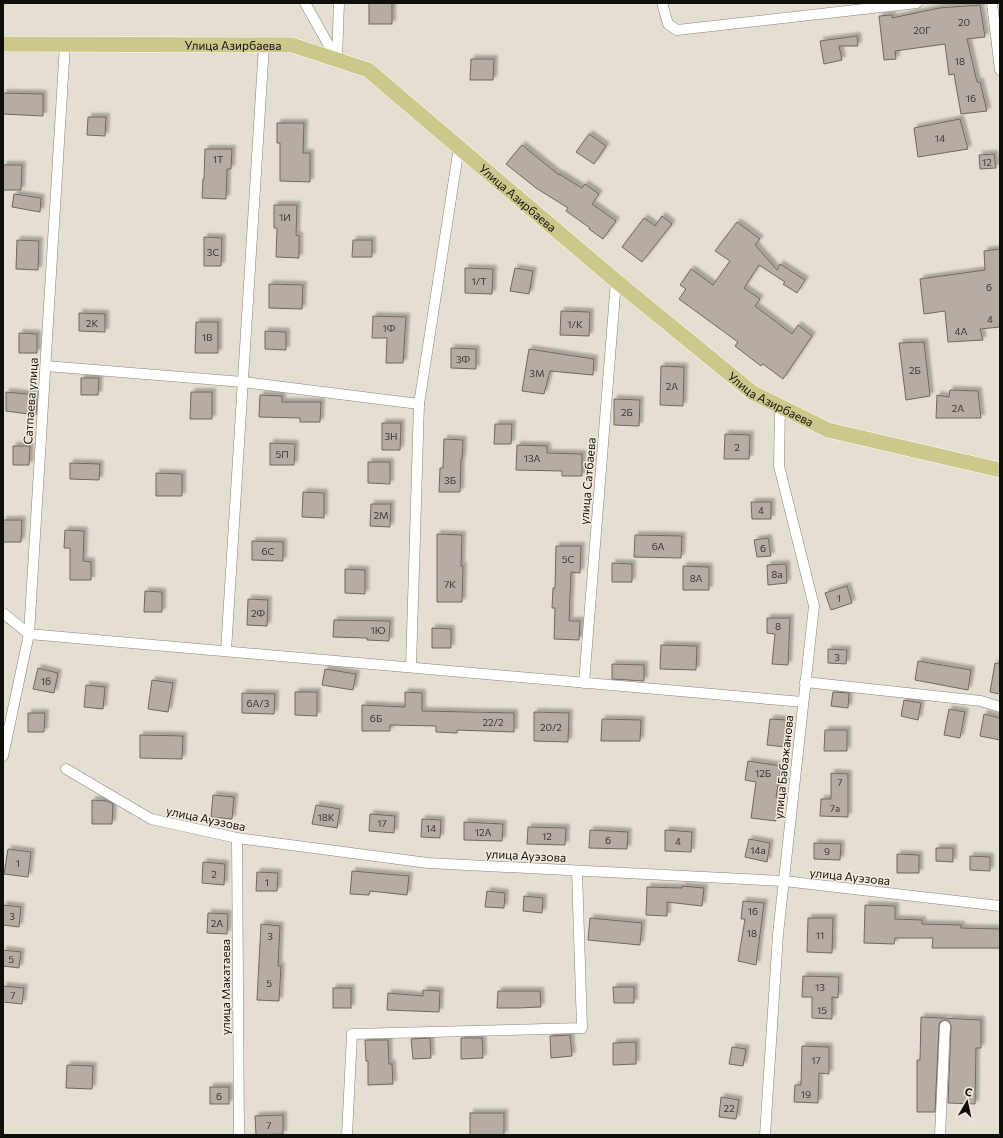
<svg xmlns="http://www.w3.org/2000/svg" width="1003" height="1138" font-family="Commissioner,sans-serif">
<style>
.building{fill:#b7aca3;stroke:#70665e;filter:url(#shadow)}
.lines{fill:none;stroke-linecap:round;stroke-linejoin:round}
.minor-casing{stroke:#888277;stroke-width:11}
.primary-casing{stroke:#fff;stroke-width:16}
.minor{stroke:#fff;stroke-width:10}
.primary{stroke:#ccc78b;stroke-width:15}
.labels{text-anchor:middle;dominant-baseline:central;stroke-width:3;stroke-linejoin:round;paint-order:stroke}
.number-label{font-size:10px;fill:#3a3630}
.street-label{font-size:12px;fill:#100e09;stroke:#f3ecdf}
</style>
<defs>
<filter id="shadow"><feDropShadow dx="3.5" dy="-3.5" stdDeviation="1" flood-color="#0004"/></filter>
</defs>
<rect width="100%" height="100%" fill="#e5dfd2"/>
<g class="building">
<rect x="369" y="3" width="23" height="21"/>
<path d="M980 5 985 37 967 39 977 82H980L987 111 961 114 954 74 949 75 945 44 895 51 896 59 884 60 879 16 892 15V18L939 8Z"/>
<path d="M857 36 858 46H839L842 60 824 64 820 41Z"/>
<path d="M471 59H494L493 80H470Z"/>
<path d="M3 93 43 94V116L3 114Z"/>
<path d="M88 117H106L105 136 87 135Z"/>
<path d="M960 119 968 149 918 157 914 128Z"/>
<path d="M277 123H304L303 153H310V182L280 181V143H277Z"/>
<path d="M589 134 606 146 594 164 576 152Z"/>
<path d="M522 145 559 175V174L582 188 585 184 599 194 592 204 616 221 603 239 589 229 590 228 566 211 568 208 536 188 506 164Z"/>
<path d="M205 149H232L231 169H227L226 199 202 198 203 179H204Z"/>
<path d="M994 154 996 168 980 169 979 155Z"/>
<path d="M3 165H22L21 190H3Z"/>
<path d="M14 194 41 198 40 212 12 207Z"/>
<path d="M274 205H297L296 235 299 236V258L276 257 277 228H274Z"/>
<path d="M662 216 672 224 642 262 622 247 644 218 655 226Z"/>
<path d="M737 222 760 239 755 245 777 270 780 264 805 280 797 293 783 284 785 282 759 265 744 288 760 299 755 306 792 334 798 325 812 336 783 379 763 364 761 366 735 346 738 342 679 299 686 289 680 285 691 269 713 285 730 261 715 251Z"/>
<path d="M204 237 222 238 221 266H204Z"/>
<path d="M17 240 39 241 38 270 16 269Z"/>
<path d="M353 240H372V257H352Z"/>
<path d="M1000 249V327L980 329 983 340 948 342 945 311 924 314 920 279 985 270 984 251Z"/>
<path d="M465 268 493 269 492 294 465 293Z"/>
<path d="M515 268 533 271 529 294 510 291Z"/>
<path d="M269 284 303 285 302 309 269 308Z"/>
<path d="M561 311 590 312 589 336 560 335Z"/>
<path d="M79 313 105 314V332L79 331Z"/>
<path d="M373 316 406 317 403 363H386L387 338H372Z"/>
<path d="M196 322H218V353H195Z"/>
<path d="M265 331 286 332V350L265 349Z"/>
<path d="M19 333 37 334V353H19Z"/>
<path d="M924 342 930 396 906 400 899 343Z"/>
<path d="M451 348 476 349V369L451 368Z"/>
<path d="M529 349 594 359 593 375 550 371 544 394 522 391Z"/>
<path d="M661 366 684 367 683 406 660 405Z"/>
<path d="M81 378H99L98 395H81Z"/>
<path d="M950 390 978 391 981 418H936L937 395 949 397Z"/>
<path d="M6 392 37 395 36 415 6 411Z"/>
<path d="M191 392H212V419H190Z"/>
<path d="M260 395 282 396V402H321L320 422H300V418L259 417Z"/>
<path d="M614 399 640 400 639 426 614 425Z"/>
<path d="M382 423H401L400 450H382Z"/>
<path d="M495 424H512L511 444H494Z"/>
<path d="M725 434 750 435 749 459H724Z"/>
<path d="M444 439 463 440 462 459H461L460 492H439L440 468H443Z"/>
<path d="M270 443 295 444 294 465H270Z"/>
<path d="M517 445 547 446V453L582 454V476H562V471L516 470Z"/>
<path d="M13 446H30L29 465H13Z"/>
<path d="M368 462H390V484L368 483Z"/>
<path d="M70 463 100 464 99 480 70 479Z"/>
<path d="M156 473 182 474V496H156Z"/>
<path d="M303 492 324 493V518L302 517Z"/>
<path d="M751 502H771V519H752Z"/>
<path d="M371 504H391L390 527 370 526Z"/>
<path d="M3 520H22L21 542H3Z"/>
<path d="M65 530 84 531 83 561 91 562V580H70V548H64Z"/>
<path d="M437 534 462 535 461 566H463L462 602H437Z"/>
<path d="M635 535 682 536 681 558 634 557Z"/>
<path d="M768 538 771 556 757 557 754 540Z"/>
<path d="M252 541 283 542V561L252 560Z"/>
<path d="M556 546H581L580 573 571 572 569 621H580L579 640 554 639 555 608H552L553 588H555Z"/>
<path d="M612 563 632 564V582H612Z"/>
<path d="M786 564 787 583 768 585 767 565Z"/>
<path d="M683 566 709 567V590H683Z"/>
<path d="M345 569 365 570V594L345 593Z"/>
<path d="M847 586 852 603 831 610 825 593Z"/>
<path d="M145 591 162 592V612H144Z"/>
<path d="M248 599 268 600 267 626 247 625Z"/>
<path d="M767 618H790L788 665 772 664 775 634 767 633Z"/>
<path d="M334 620 390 621 389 641 367 640V638L333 637Z"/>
<path d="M432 628 451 629V648H432Z"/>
<path d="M661 645 697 646 696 670 660 669Z"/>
<path d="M828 649 847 650 846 664 828 663Z"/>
<path d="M918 661 971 670 968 690 915 680Z"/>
<path d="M995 663 1000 664V694L990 692Z"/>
<path d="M612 664 644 665V681L612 679Z"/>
<path d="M38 668 58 673 54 693 33 689Z"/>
<path d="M325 669 356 674 353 690 322 685Z"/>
<path d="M152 680 173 683 168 712 148 709Z"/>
<path d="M86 685 105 687 103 709 84 707Z"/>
<path d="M295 692H317V716L295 715Z"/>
<path d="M405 692 422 693V711L514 713V732L457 730V733L436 732V726L390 725V731H362V705L405 707Z"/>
<path d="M833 692 849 693 848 708 831 706Z"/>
<path d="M242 693 275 694 274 714 242 713Z"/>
<path d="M904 700 921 703 918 720 901 716Z"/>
<path d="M949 709 965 712 960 738 944 735Z"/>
<path d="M534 712 569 713 568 742 534 741Z"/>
<path d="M28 713H45L44 732H28Z"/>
<path d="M984 714 1000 718V740L980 736Z"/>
<path d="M602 719 641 720 640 741H601Z"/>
<path d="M770 719 787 720 785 747 767 745Z"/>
<path d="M825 730H847V751H824Z"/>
<path d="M140 735 183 736 182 759 140 758Z"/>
<path d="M748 761 781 766 776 797 780 798 776 821 751 818 756 782 745 780Z"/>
<path d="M831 773 848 774V817L820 816 821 799H831Z"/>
<path d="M213 795 234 797 232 819 211 817Z"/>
<path d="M92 800 107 801 113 804 112 824H92Z"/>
<path d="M316 805 340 809 337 828 312 824Z"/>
<path d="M370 814 395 816 394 833 369 831Z"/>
<path d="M422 819 441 820 440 838 421 837Z"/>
<path d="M464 822 503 824 502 841 464 840Z"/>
<path d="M528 827 566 828 565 845 527 844Z"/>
<path d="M590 830 628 832 627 849 589 848Z"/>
<path d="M665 830 692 832 691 852 665 851Z"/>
<path d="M749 839 770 843 767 862 745 857Z"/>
<path d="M814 843 841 844 840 860 814 859Z"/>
<path d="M936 848H953V862L936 861Z"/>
<path d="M8 849 31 852 28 877 4 874Z"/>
<path d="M897 854 919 855V873H897Z"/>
<path d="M970 856 990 857V871L970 870Z"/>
<path d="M203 862 225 864 224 885 202 883Z"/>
<path d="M352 871 409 876 407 895 370 891 369 895 350 894Z"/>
<path d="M257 872 278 873 277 891H256Z"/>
<path d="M682 886 704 888 702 906 667 902V916L646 915 647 887 682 888Z"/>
<path d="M487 891 505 893 504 908 485 907Z"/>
<path d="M524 896 543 898 542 913 523 911Z"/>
<path d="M743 901 764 903 756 965 738 961 745 919H741Z"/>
<path d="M3 905 21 907 19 927 3 925Z"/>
<path d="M865 905 895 906V919L922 920V924L961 925V928L1000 929V948H932L933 938H895L894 944 864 943Z"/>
<path d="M208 913 228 914 227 934 207 933Z"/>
<path d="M590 918 642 923 640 945 588 940Z"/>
<path d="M808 918H833L832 953 807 952Z"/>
<path d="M261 924 280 926 278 966H281L279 1001 257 1000Z"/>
<path d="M3 950 21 952 19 968 3 966Z"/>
<path d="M803 976 839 977 838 998 832 997V1019L812 1018V997H802Z"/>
<path d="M3 986 24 988 22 1004 3 1002Z"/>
<path d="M613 987H634V1003H614Z"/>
<rect x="333" y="988" width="18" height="20"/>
<path d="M423 990 440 991 439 1012 387 1010 388 993 423 996Z"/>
<path d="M498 991H540L541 1007 518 1008H497Z"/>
<path d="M921 1017 981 1020V1048H976L975 1104 948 1103 951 1026 949 1021 945 1020 940 1022 939 1026 935 1112H917V1060H920Z"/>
<path d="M570 1035 572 1056 551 1058 550 1036Z"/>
<path d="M430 1038 431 1058 413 1059 411 1039Z"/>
<path d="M461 1038H482L483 1058 461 1059Z"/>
<path d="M365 1040H388L389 1064H392L393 1084 368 1085V1061H366Z"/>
<path d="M636 1042V1064L613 1065V1043Z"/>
<path d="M802 1046 829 1047V1074L819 1073 818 1103 794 1102 795 1085H801Z"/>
<path d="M732 1047 746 1049 743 1066 729 1064Z"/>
<path d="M67 1065 93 1066 92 1089 66 1088Z"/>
<rect x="210" y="1087" width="19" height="17"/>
<path d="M721 1097 739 1100 736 1119 719 1117Z"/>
<rect x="470" y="1113" width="34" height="22"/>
<path d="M283 1115V1134L256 1135 255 1116Z"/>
</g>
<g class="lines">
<g class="minor-casing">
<g id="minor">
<path d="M305 3 337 60"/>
<path d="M662 3 668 24 677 30 917 3"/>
<path d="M992 3 1000 70"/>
<path d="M337 59 339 3"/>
<path d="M46 366 243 382 419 404"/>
<path d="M3 613 29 634 803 702"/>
<path d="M226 651 264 45"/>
<path d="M411 667 419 404 459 147"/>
<path d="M805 682 981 701 1000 707"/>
<path d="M584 683 616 281"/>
<path d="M3 756 29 634 65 44"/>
<path d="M66 769 151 819 237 838 428 863 784 881 1000 906"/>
<path d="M237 838 239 1135"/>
<path d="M347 1135 352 1034 582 1028 577 871"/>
<path d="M765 1135 778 934 814 606 779 466 780 406"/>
<path d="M940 1135 945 1026"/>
</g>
</g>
<g class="primary-casing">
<g id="primary">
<path id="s1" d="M3 44 292 45 368 70 616 281 753 393 828 430 1000 470"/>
</g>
</g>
<use href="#minor" class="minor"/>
<use href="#primary" class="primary"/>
</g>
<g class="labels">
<g class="number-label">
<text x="964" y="22">20</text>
<text x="922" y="30">20Г</text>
<text x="960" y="61">18</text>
<text x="971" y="98">16</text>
<text x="940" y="138">14</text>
<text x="218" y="159">1Т</text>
<text x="987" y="162">12</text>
<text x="285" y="217">1И</text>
<text x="213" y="252">3С</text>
<text x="479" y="281">1/Т</text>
<text x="989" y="287">6</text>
<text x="990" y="319">4</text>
<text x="92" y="323">2К</text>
<text x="575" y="324">1/К</text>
<text x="389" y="328">1Ф</text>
<text x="961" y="331">4А</text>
<text x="207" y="337">1В</text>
<text x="463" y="359">3Ф</text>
<text x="915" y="370">2Б</text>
<text x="537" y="373">3М</text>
<text x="672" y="386">2А</text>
<text x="958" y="408">2А</text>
<text x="627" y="412">2Б</text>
<text x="391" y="436">3H</text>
<text x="737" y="447">2</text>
<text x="282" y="454">5П</text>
<text x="532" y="458">13А</text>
<text x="450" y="480">3Б</text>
<text x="761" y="510">4</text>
<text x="381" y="515">2M</text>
<text x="658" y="546">6А</text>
<text x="763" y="548">6</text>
<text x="268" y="551">6С</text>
<text x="568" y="559">5С</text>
<text x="777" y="574">8а</text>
<text x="696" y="578">8А</text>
<text x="450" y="584">7К</text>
<text x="839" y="598">1</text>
<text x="258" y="613">2Ф</text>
<text x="778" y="626">8</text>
<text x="378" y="630">1Ю</text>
<text x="837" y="657">3</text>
<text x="46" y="681">1б</text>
<text x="258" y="703">6А/3</text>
<text x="376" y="718">6Б</text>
<text x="493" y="722">22/2</text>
<text x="551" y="727">20/2</text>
<text x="763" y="773">12Б</text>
<text x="840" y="782">7</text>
<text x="835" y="808">7а</text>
<text x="326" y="817">18К</text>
<text x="382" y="823">17</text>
<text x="431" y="828">14</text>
<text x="483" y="832">12А</text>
<text x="547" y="836">12</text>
<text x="608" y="840">6</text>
<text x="678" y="841">4</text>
<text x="758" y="850">14а</text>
<text x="827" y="851">9</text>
<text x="18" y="863">1</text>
<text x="214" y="874">2</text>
<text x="267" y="882">1</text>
<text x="753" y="911">16</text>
<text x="12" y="916">3</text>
<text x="217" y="923">2А</text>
<text x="752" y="933">18</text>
<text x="820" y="935">11</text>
<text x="270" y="936">3</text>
<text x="11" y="959">5</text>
<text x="269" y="983">5</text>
<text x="820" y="987">13</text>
<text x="13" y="995">7</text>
<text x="822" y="1010">15</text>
<text x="816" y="1060">17</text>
<text x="806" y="1094">19</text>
<text x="219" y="1096">6</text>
<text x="729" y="1108">22</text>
<text x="269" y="1125">7</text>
</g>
<g class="street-label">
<text stroke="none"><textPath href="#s1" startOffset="230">Улица Азирбаева</textPath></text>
<text stroke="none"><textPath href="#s1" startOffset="566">Улица Азирбаева</textPath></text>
<text stroke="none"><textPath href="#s1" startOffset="890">Улица Азирбаева</textPath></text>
<text transform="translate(30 401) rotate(-86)">Сатпаева улица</text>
<text transform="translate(587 481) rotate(-85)">улица Сатбаева</text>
<text transform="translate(783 767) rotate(-84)">улица Бабажанова</text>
<text transform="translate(206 818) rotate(12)">улица Ауэзова</text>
<text transform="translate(526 855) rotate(3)">улица Ауэзова</text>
<text transform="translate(850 876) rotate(6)">улица Ауэзова</text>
<text transform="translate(225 987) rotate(-90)">улица Макатаева</text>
</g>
</g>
<rect width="1003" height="1138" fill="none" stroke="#100e09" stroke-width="8"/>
<g transform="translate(967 1102) rotate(9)" stroke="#f3ecdf" stroke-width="3" paint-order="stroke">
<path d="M0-3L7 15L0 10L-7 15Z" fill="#100e09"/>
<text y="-6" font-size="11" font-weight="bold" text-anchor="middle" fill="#100e09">С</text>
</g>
</svg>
